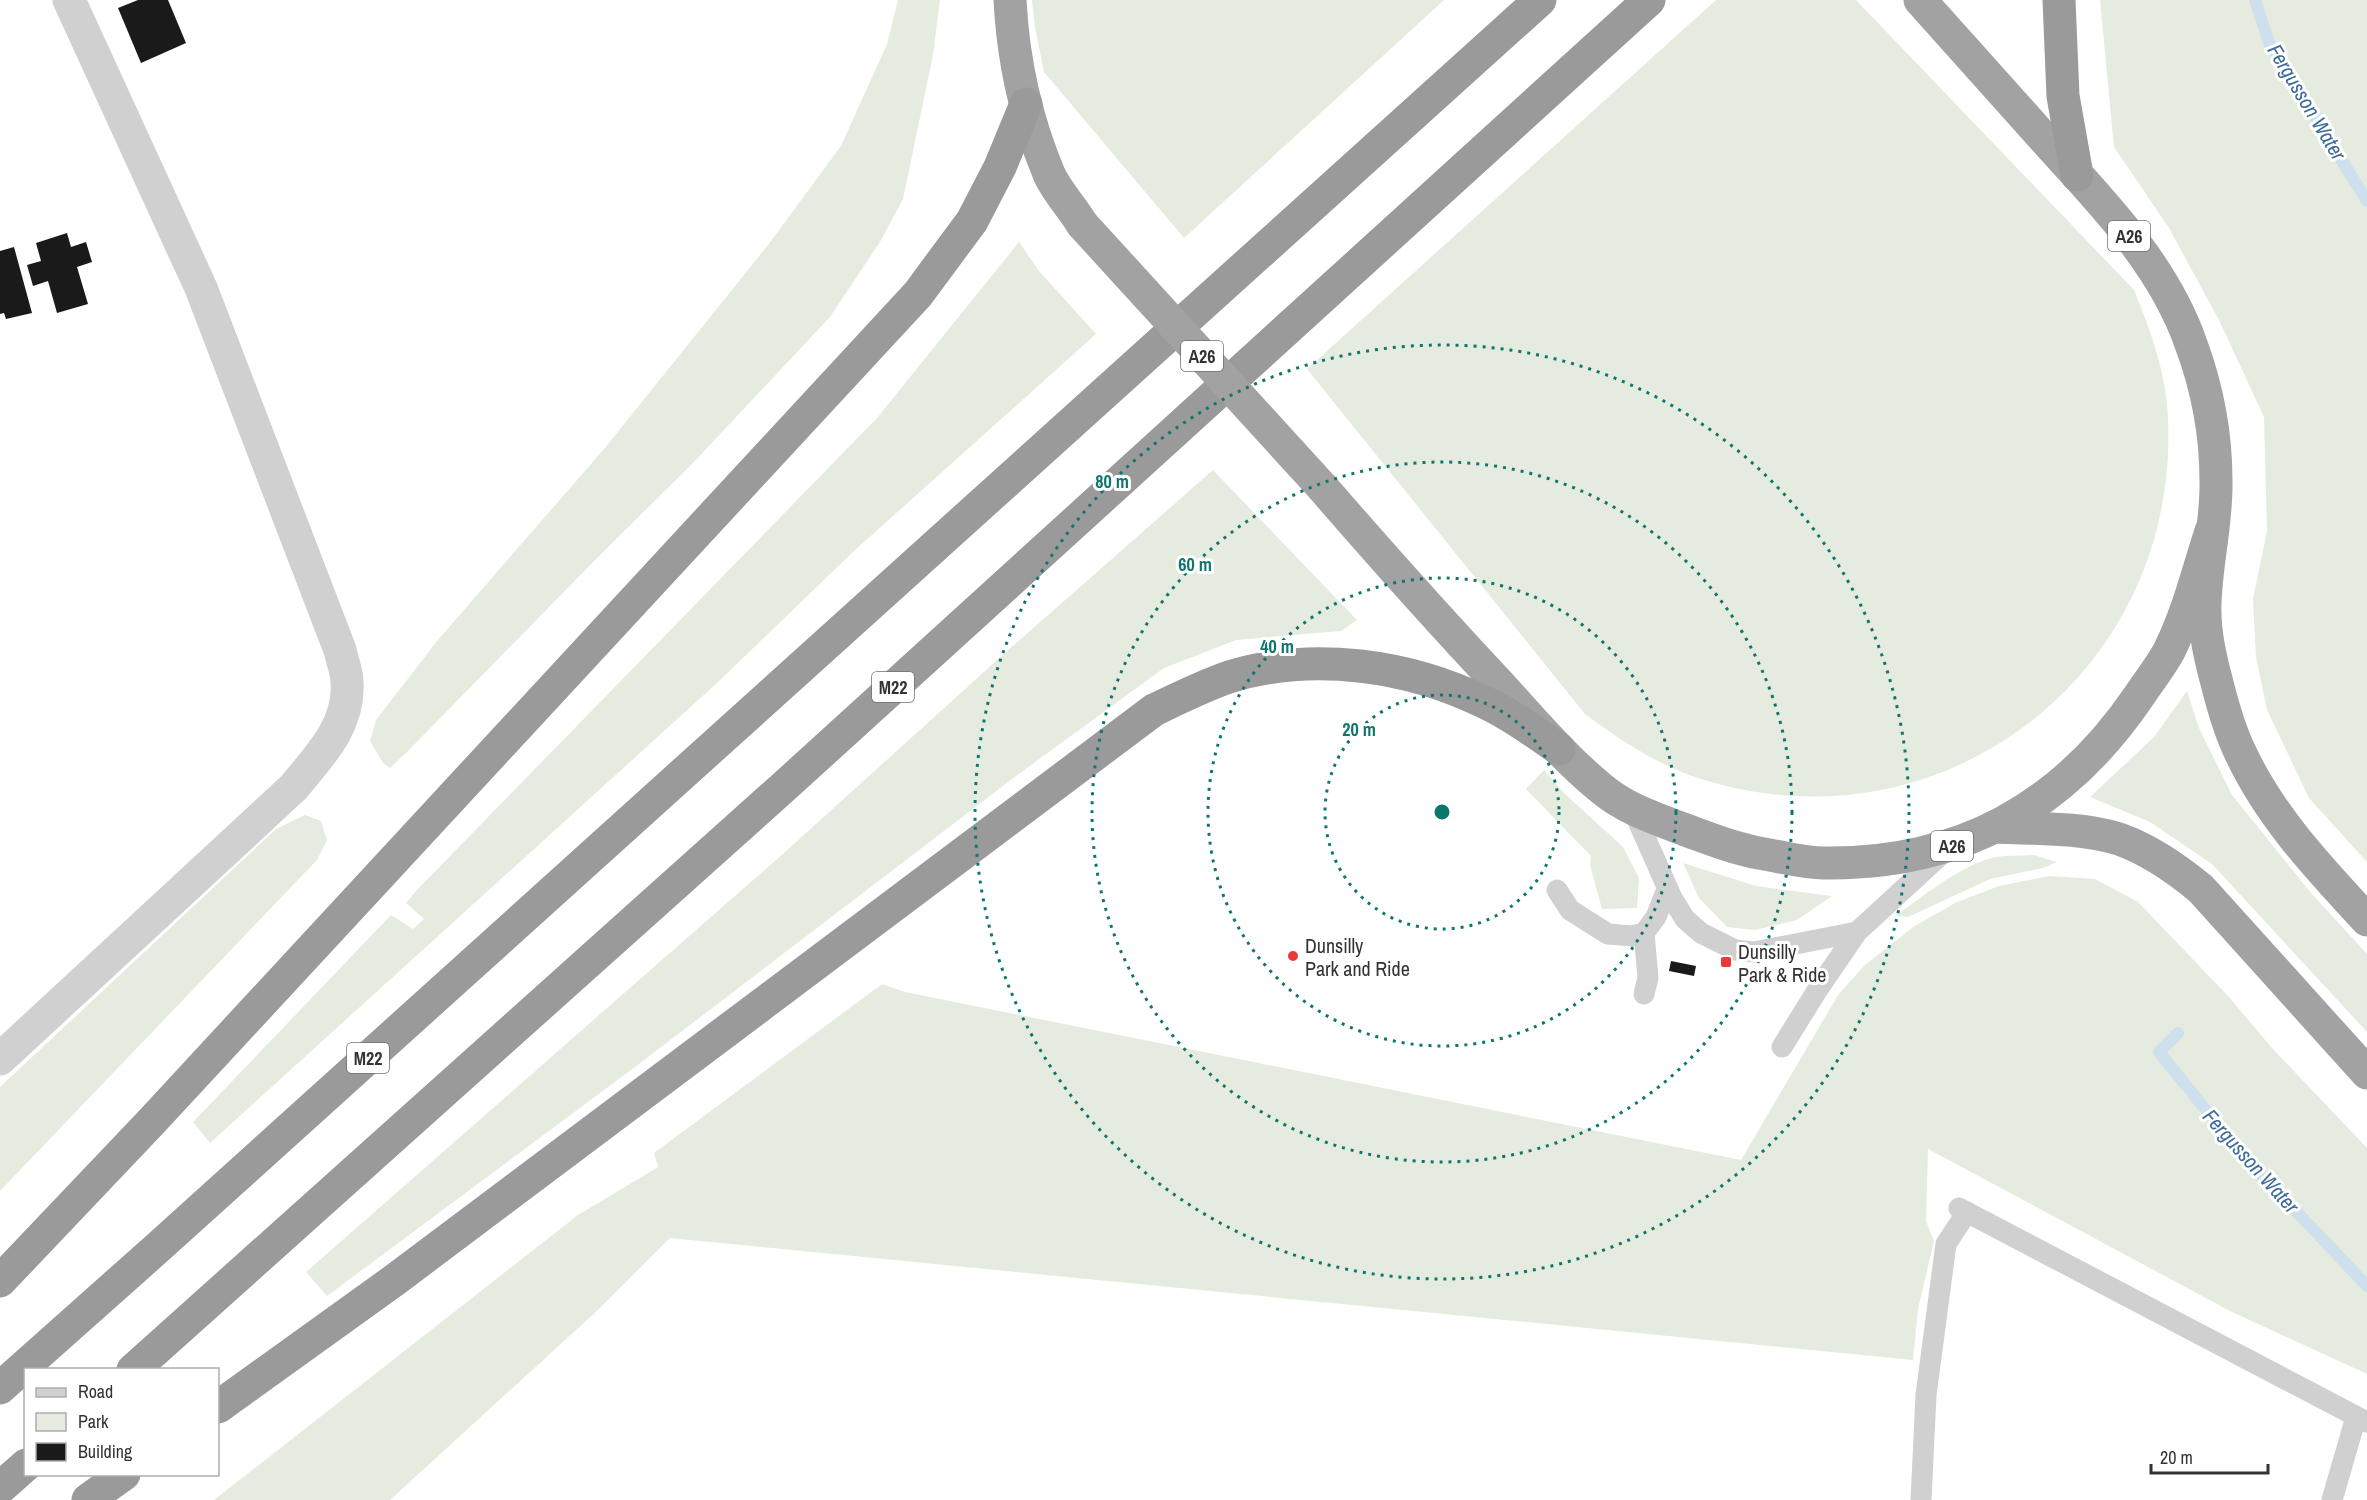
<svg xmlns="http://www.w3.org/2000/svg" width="2367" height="1500" font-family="'Archivo Narrow',sans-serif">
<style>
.green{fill:#e5ecdf}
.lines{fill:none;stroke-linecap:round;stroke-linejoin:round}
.stream{stroke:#cedfee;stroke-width:12}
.building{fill:#1a1a1a}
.service{stroke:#d0d0d0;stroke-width:21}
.minor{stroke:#d0d0d0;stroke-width:33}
.trunk{stroke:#a2a2a2;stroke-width:33}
.motorway{stroke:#9a9a9a;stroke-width:33}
.trunk-bridge{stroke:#a2a2a2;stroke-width:33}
.ring{fill:none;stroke:#0f766e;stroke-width:3;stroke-dasharray:3 6}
.poi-dot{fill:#e93a36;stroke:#fff;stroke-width:2}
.labels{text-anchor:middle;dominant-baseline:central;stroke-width:6;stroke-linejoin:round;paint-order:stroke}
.shield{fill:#fff;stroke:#707070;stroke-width:1.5}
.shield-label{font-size:18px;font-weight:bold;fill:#333}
.poi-label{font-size:20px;fill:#333;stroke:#fff;text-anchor:start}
.water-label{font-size:21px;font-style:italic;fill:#3e6c98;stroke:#fff}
.centre{fill:#0f766e;stroke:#fff;stroke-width:3}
.ring-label{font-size:18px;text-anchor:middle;font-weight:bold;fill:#0f766e;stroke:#fff;stroke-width:6;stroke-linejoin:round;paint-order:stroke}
</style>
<rect width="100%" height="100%" fill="#fff"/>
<g class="green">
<path d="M898 0H940L933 55 903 199 880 242 830 317 693 463 599 556 407 752 390 768 383 763 370 741 376 720 437 641 604 449 768 245 841 146 887 44Z"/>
<path d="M1032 0H1444L1184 238 1044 72 1035 28Z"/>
<path d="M1716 0H1856L2134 290C2151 332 2167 375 2168 420 2179 674 1940 857 1698 778 1656 764 1620 740 1585 714L1307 369Z"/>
<path d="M2100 0H2367V862L2309 798 2267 710 2256 657 2253 599 2267 531 2264 417 2220 322 2169 228 2114 147Z"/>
<path d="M1019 242 1039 271 1096 334 854 551 717 683 210 1143 193 1122 391 915 413 929 424 919 406 903 416 891 877 418Z"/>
<path d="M1213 470 1357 620 1341 631 1236 640 1164 668 1016 776 635 1067 327 1296 306 1272 785 852 1006 652Z"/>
<path d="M2187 691 2199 728 2232 795 2311 893 2367 954V1032L2212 864 2150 822 2090 797 2154 737Z"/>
<path d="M1544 770 1564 793 1623 847 1639 878 1637 908 1602 909 1590 865 1591 856 1526 789Z"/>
<path d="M305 815 321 821 327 840 317 860 0 1191V1087L276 829Z"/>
<path d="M2034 855 2057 862 2043 868 1990 879 1908 917 1895 916C1924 896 1962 864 1996 857 2008 855 2022 856 2034 855Z"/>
<path d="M1683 863 1756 886 1832 896 1797 920 1755 930 1727 927 1699 898Z"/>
<path d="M2049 876 2095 879 2138 902 2229 997 2272 1048 2367 1148V1374L2230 1311 1928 1149 1926 1221 1934 1241 1918 1309 1913 1360 670 1238 599 1309 390 1500H214L578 1215 658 1167 654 1153 882 984 905 992 1741 1160 1838 995 1865 965 1913 927 1955 903 1999 886Z"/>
</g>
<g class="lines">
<g class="stream">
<path d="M2255 0 2269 43 2367 201"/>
<path d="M2178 1033 2159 1052 2240 1152 2367 1286"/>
</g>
</g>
<g class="building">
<path d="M138 0H168L186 43 141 63 118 8Z"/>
<path d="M67 233 71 247 86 242 92 262 77 267 88 304 57 313 48 281 33 286 27 265 41 261 36 243Z"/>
<path d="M14 247 32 313 6 319 4 313 0 314V251Z"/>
<path d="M1671 961 1696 966 1694 976 1669 971Z"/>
</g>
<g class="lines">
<g class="service">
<path d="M1633 810 1672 898 1685 919 1701 933 1735 950 1754 952 1857 932"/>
<path d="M1557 890 1570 910 1608 934 1632 936 1644 933 1656 917 1667 889"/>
<path d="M1644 933 1648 978 1644 994"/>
<path d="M1782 1047 1818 989 1857 932 1945 851"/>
<path d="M1959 1208 2367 1422"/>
<path d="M1921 1500 1926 1395 1946 1244 1967 1212"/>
<path d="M2332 1500 2356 1417"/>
</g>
<path class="minor" d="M0 1059 294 787C319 756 350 726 347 682 347 672 342 660 340 650L201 288 69 0"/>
<g class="trunk">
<path d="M1010 0C1013 59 1026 119 1049 174 1057 192 1072 207 1082 224"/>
<path d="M1920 0C1963 48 2006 96 2049 144 2104 204 2164 266 2191 344 2207 387 2216 435 2216 481 2217 522 2206 563 2205 604 2204 631 2210 657 2217 683 2223 707 2230 732 2241 754 2271 818 2320 869 2367 920"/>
<path d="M1323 488C1381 555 1440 621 1501 686 1533 721 1565 759 1602 789 1626 809 1654 818 1683 829 1716 841 1740 851 1775 856 1791 859 1807 863 1823 863 1959 865 2063 808 2139 696 2149 681 2161 666 2169 651 2188 613 2198 571 2211 531"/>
<path d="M1995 827C2036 829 2080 827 2119 839 2150 850 2177 869 2201 889L2367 1073"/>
</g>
<g class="motorway">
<path d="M2059 0 2063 96 2077 175"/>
<path d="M0 1281 153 1120 918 294 972 221 1000 167 1026 104"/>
<path d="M133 1370 788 783 1649 0"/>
<path d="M0 1388 154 1251 1540 0"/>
<path d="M218 1407 396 1279 1154 710C1179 698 1203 686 1229 677 1312 651 1409 665 1486 703 1512 715 1536 733 1559 749"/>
<path d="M0 1488 26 1465"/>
<path d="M88 1500 124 1474"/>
</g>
<path class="trunk-bridge" d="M1082 224 1323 488"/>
</g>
<g class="ring">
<circle cx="1442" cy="812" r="117"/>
<circle cx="1442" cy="812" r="234"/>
<circle cx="1442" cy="812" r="350"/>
<circle cx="1442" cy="812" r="467"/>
</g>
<g class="poi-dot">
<circle cx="1293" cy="956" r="6"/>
<rect x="1720" y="956" width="12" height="12" rx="3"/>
</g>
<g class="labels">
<g class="shield">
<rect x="2108" y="221" width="42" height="30" rx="4.5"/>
<rect x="1181" y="341" width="42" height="30" rx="4.5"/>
<rect x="872" y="672" width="42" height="30" rx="4.5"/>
<rect x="1931" y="831" width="42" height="30" rx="4.5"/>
<rect x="347" y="1043" width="42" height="30" rx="4.5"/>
</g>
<g class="shield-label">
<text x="2129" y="236">A26</text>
<text x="1202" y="356">A26</text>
<text x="893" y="687">M22</text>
<text x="1952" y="846">A26</text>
<text x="368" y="1058">M22</text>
</g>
<g class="poi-label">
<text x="1305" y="945">Dunsilly<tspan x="1305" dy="23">Park and Ride</tspan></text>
<text x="1738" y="951">Dunsilly<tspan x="1738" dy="23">Park &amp; Ride</tspan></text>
</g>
<g class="water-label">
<text transform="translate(2307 102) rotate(59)">Fergusson Water</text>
<text transform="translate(2251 1161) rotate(48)">Fergusson Water</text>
</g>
</g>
<circle cx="1442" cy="812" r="9" class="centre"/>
<g class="ring-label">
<text x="1112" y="488">80 m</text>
<text x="1195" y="571">60 m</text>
<text x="1277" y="653">40 m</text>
<text x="1359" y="736">20 m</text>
</g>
<rect x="24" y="1368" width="195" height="108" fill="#ffffff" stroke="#adadad" stroke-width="1.5"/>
<rect x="36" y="1388" width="30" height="9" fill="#d0d0d0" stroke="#adadad" stroke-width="1.5"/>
<text x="78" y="1398" font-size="18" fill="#333333">Road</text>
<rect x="36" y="1413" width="30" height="18" fill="#e5ecdf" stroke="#adadad" stroke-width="1.5"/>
<text x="78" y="1428" font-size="18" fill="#333333">Park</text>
<rect x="36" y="1443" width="30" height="18" fill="#1a1a1a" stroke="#adadad" stroke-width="1.5"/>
<text x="78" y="1458" font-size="18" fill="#333333">Building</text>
<path d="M2151 1464v9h117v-9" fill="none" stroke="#333333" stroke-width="3"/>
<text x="2160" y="1464" font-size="18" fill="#333333" stroke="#ffffff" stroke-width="4.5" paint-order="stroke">20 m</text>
</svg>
